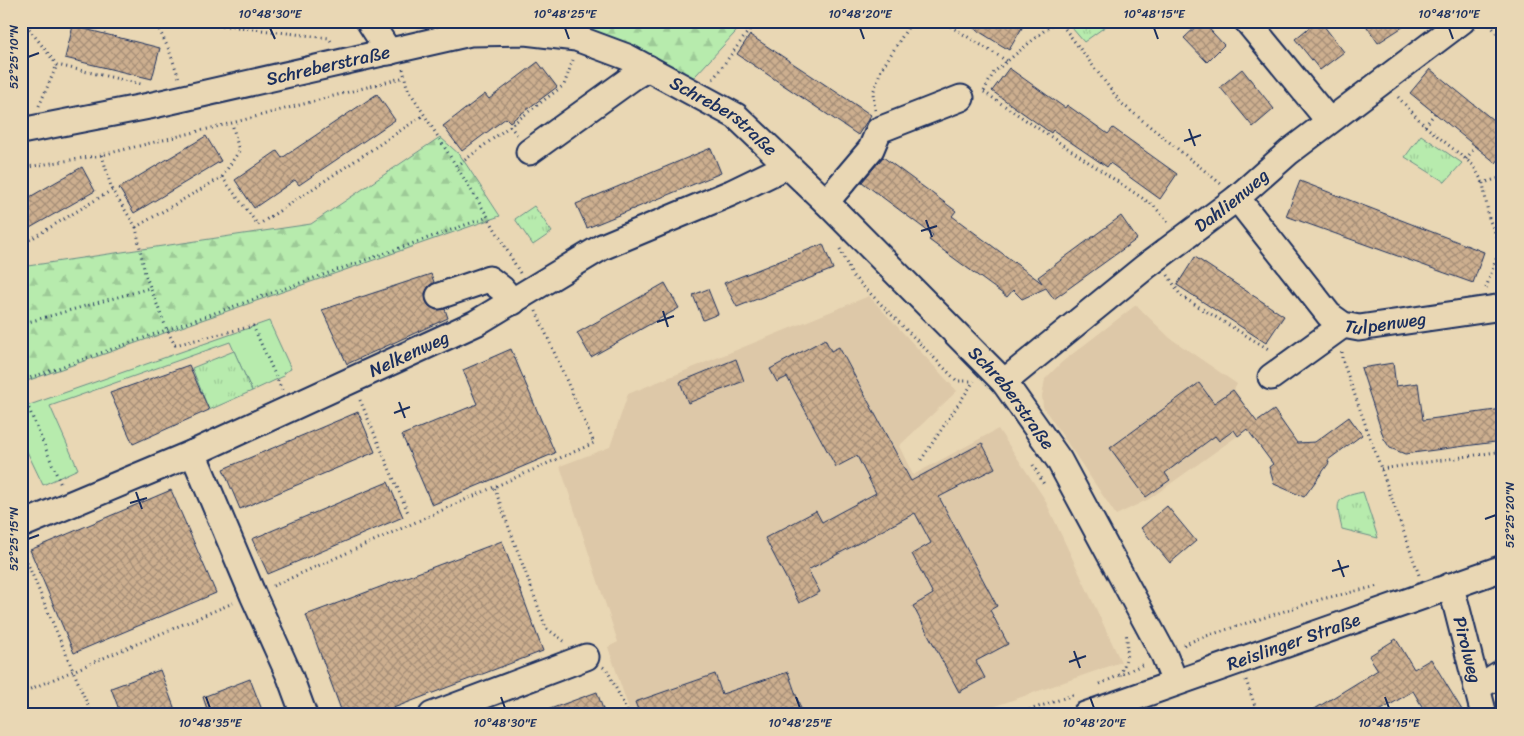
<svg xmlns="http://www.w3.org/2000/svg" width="1524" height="736" font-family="Sriracha,sans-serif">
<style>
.built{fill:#ddc8a8}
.grass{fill:#b7ebad;stroke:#698d86}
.forest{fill:url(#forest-firs);stroke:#698d86}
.park{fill:url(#park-tufts);stroke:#698d86}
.building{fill:url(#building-cross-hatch);stroke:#1b2f5e}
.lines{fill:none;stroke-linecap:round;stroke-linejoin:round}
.minor-casing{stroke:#1b2f5e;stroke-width:29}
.path{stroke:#1b2f5e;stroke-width:3;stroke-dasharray:1 4;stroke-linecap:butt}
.minor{stroke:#e9d7b4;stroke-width:25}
.ticks{fill:none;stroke:#1b2f5e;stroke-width:2}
.labels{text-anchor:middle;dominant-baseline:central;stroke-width:4;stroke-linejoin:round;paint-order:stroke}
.street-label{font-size:18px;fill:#1b2f5e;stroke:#e9d7b4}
.neatline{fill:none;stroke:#1b2f5e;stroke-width:2}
.ticks-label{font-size:12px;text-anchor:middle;fill:#1b2f5e}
</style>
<defs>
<pattern id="forest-firs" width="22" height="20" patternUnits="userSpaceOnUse" patternTransform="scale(1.25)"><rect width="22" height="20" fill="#b7ebad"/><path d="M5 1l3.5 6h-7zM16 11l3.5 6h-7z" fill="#9dca97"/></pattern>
<pattern id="park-tufts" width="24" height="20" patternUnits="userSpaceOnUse" patternTransform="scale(1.25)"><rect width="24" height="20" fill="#b7ebad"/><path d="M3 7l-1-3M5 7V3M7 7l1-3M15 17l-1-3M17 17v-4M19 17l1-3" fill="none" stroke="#9dca97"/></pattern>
<pattern id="building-cross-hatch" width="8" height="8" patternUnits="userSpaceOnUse" patternTransform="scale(1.25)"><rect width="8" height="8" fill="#cdaf8f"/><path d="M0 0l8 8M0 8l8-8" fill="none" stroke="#a68f78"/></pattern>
</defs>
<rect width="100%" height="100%" fill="#e9d7b4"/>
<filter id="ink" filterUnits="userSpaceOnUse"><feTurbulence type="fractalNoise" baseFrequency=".02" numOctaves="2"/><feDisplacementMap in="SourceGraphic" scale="10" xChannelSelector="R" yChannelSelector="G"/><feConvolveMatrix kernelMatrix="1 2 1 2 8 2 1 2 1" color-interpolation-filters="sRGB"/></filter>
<g filter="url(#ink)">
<g class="built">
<path d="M869 296 957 391 899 446 913 475 998 429 1044 498 1121 662 970 715H631L608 647 618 642 560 466 610 447 628 394Z"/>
<path d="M1136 305 1170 338 1237 384 1234 390 1257 422 1149 499 1116 515 1043 407 1042 396 1045 379 1062 362Z"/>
</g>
<path class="grass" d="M269 321 291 369 283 373 284 376 252 391 230 342 50 406 78 469 43 485 21 439V408Z"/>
<g class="forest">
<path d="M588 21H746L684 88 576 38Z"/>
<path d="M440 137 460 155 500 216 21 383V267L311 224Z"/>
</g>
<g class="park">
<path d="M1066 21H1113L1084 42Z"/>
<path d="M1421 135 1462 163 1445 182 1405 157Z"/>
<path d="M534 206 552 232 533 245 515 219Z"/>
<path d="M234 351 252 391 209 410 192 368Z"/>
<path d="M1363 492 1378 538 1342 529C1336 502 1333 498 1363 492Z"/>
</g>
<g class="building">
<path d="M962 21H1026L1009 50Z"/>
<path d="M1202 21 1224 45 1207 62 1184 38Z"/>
<path d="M1317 21H1320L1344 52 1320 70 1295 39Z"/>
<path d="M1363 21H1412L1378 43Z"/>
<path d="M73 26 160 48 152 79 65 58Z"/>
<path d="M750 35 871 115 858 135 737 54Z"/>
<path d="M538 62 557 87 510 122 506 118 462 151 443 126 485 94 489 99Z"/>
<path d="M1009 68 1065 108 1067 105 1108 134 1113 128 1177 174 1160 199 1110 163 1107 167 1053 130 1051 133 992 91Z"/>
<path d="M1242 69 1274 109 1253 127 1220 87Z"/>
<path d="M1430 69 1503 128V154L1496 163 1410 93Z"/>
<path d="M377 94 395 120 299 185 295 180 254 208 235 180 277 151 282 158Z"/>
<path d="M206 136 221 161 134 213 119 188Z"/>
<path d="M711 148 721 173 587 228 576 204Z"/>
<path d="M883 157 956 211 952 216 1042 283 1038 277 1121 216 1137 239 1054 299 1046 288 1022 299 1013 290 1007 297 929 240 933 235 862 182Z"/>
<path d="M82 167 95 191 21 233V202Z"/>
<path d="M1300 181 1484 252 1473 283 1286 216Z"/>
<path d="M823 244 833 269 737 307 724 283Z"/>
<path d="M1195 257 1284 316 1266 343 1177 285Z"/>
<path d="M431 274 434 282 429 286 425 293 426 301 429 306 436 310 445 309 448 318 347 364 322 310Z"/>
<path d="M665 283 679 308 591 357 577 333Z"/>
<path d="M708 289 718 314 703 320 693 295Z"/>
<path d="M825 339 831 351 839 347 911 481 982 443 995 468 939 497 997 606 990 610 1008 644 976 661 985 678 959 692 913 606 933 594 912 554 931 543 915 513 808 570 820 592 799 603 765 538 816 511 822 522 876 493 857 456 836 467 787 377 777 382 770 369Z"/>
<path d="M511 349 555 453 432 505 402 435 477 404 463 370Z"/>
<path d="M736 359 744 381 688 403 680 382Z"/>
<path d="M1393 363 1396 386 1418 383 1423 420 1503 409V441L1405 454 1390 448 1384 439 1361 368Z"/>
<path d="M189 365 209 410 133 444 110 393Z"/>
<path d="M1199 383 1214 403 1233 390 1257 422 1274 410 1297 443 1315 442 1349 417 1362 435 1328 460 1329 463 1304 497 1274 484 1269 467 1273 464 1247 429 1238 436 1234 430 1219 441 1215 436 1165 473 1170 480 1146 497 1110 448Z"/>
<path d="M358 412 375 452 240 509 223 469Z"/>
<path d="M388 482 403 517 268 574 252 539Z"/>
<path d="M171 490 216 593 74 653 30 550Z"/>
<path d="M1167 506 1196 541 1170 563 1141 528Z"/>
<path d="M502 541 543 651 375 715H343L306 615Z"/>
<path d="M1396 639 1414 669 1431 659 1462 710 1454 715H1427L1413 691 1373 715H1305L1378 670 1369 656Z"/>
<path d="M160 670 177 715H121L111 688Z"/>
<path d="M788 672 803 715H640L635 702 715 674 722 694Z"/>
<path d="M250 679 264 715H209L203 697Z"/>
<path d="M597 692 605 715H540L539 713Z"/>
</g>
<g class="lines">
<g class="minor-casing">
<g id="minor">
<path d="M369 21 389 52"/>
<path d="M1247 21 1329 121"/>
<path id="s1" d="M21 131 149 106 470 33 525 32 576 38 627 57 736 116 826 202 1004 382 1059 460 1164 655 1175 682"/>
<path d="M529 152 633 77 648 68"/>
<path id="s2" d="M1237 198 1329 315 1343 325 1359 328 1503 307"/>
<path d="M826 202 871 149 879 130 961 98"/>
<path d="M439 296 489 279 502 289 513 302"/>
<path d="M1271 377 1343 325"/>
<path id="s3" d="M1004 382 1145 267 1237 198 1289 152 1462 21"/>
<path d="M193 453 253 595 290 677 304 715"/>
<path id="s4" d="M21 525 193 453 476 323 602 247 731 193 787 166"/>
<path id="s5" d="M1450 586 1456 605 1484 715"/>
<path d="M1477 688 1503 672"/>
<path d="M432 715 586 657"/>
<path id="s6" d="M1085 715 1503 568"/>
</g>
</g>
<g class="path">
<path d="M23 21 57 65 141 84"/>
<path d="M155 21 169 50 179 78"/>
<path d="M209 21 211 24 329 38 332 43"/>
<path d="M942 21 1007 61"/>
<path d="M1059 21 1121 103 1221 184"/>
<path d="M1486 21 1503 39"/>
<path d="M403 69 407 87 488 217 520 273"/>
<path d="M713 79 756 21"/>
<path d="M984 91 994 72 1056 21"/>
<path d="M984 92 1154 206 1168 222"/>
<path d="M1398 97 1425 126 1473 165 1483 183"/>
<path d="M39 106 57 65"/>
<path d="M875 110 873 93 881 70 912 21"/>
<path d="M510 126 517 135"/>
<path d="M1425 126 1435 113"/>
<path d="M102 155 112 190"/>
<path d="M1466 159 1476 146"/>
<path d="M457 166 564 85 573 60"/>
<path d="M21 168 102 155 232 123 405 77"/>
<path d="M222 177 239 151 232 123"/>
<path d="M136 227 145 274 167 330 175 345 253 326 282 390"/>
<path d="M21 245 112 190 136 227 222 177 258 225 424 115"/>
<path d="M840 249 852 275 957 381H973"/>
<path d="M1168 275 1181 296 1270 350"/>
<path d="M1486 288 1501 245 1489 219 1483 183 1503 177"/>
<path d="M536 311 594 443 494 487 546 628 564 641"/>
<path d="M21 324 150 288"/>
<path d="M1342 352V359L1419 575"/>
<path d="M21 381 488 217"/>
<path d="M21 390 61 485"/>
<path d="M360 400 409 515"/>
<path d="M921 460 974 381"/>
<path d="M1033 465 1045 486"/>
<path d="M1381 469 1503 451"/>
<path d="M21 548 92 715"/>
<path d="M273 586 494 487"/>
<path d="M1184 645 1197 639 1322 599 1378 586"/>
<path d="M603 667 607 670 629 715"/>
<path d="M1120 675C1127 661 1129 649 1126 633"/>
<path d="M1246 680 1258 715"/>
<path d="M1100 684 1144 664"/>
<path d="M21 693 233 603"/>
<path d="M1015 715 1073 695"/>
</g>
<use href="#minor" class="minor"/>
</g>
</g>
<path class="ticks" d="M270 28 275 39M565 28 569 39M860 28 864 39M1154 28 1158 39M1449 28 1453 39M28 57 39 53M1189 129 1195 146M1184 141 1201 135M926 220 932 237M921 231 937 226M663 311 668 327M657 322 674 316M399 402 405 418M394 413 410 407M136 492 142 509M130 503 147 498M1485 519 1496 515M28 539 39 535M1338 560 1344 577M1332 571 1349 566M1074 651 1080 668M1069 662 1086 656M206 697 210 708M501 697 505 708M796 697 800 708M1090 697 1094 708M1385 697 1389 708"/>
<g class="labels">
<g class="street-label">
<text stroke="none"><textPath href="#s1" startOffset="314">Schreberstraße</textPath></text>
<text stroke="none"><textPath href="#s1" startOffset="734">Schreberstraße</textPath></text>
<text stroke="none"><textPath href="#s3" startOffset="291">Dahlienweg</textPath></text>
<text stroke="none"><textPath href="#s2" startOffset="209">Tulpenweg</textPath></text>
<text stroke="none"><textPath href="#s4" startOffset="424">Nelkenweg</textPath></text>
<text stroke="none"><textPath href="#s1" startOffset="1139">Schreberstraße</textPath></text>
<text stroke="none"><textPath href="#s6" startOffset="221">Reislinger Straße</textPath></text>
<text stroke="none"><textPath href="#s5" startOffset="66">Pirolweg</textPath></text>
</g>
</g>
<rect width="1524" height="736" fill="none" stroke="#e9d7b4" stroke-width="55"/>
<rect x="28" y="28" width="1468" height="680" class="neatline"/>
<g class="ticks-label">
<text x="270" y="18">10°48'30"E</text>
<text x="565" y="18">10°48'25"E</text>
<text x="860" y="18">10°48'20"E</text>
<text x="1154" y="18">10°48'15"E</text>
<text x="1449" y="18">10°48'10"E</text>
<text transform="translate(14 57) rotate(-90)" y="4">52°25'10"N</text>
<text transform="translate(1510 515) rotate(-90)" y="4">52°25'20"N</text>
<text transform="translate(14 539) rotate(-90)" y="4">52°25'15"N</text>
<text x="210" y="727">10°48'35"E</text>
<text x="505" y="727">10°48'30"E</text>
<text x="800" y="727">10°48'25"E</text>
<text x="1094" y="727">10°48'20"E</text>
<text x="1389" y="727">10°48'15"E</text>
</g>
</svg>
